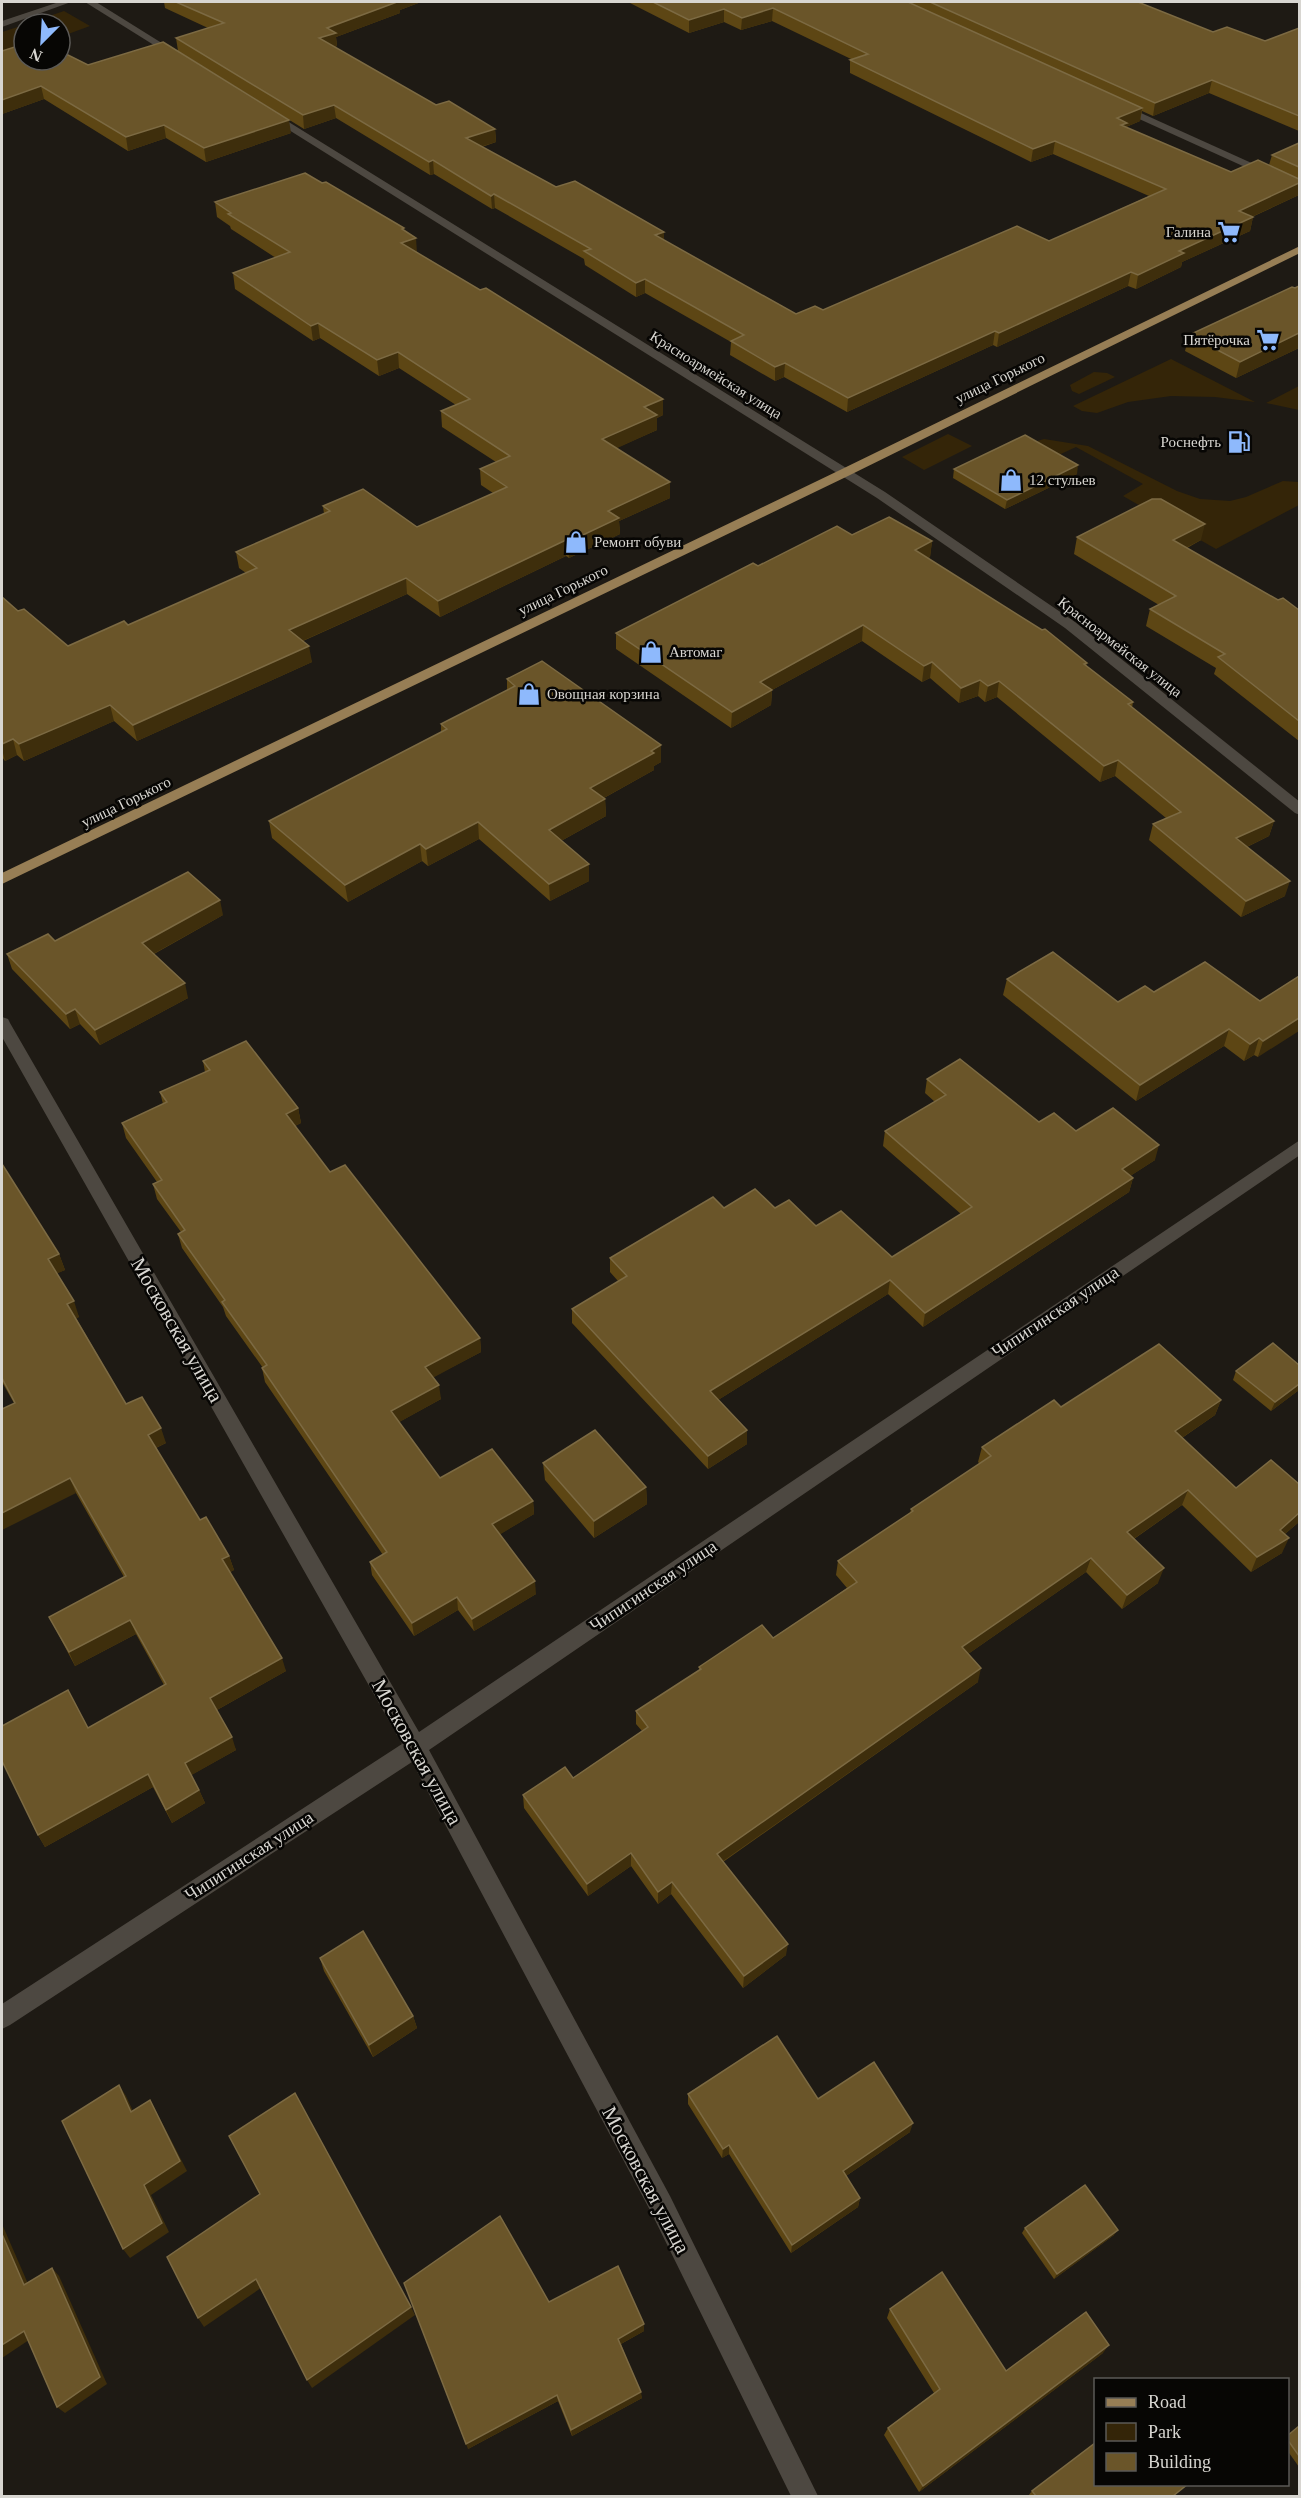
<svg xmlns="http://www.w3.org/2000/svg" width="1301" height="2498" font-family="Georgia,serif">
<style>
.green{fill:#342508}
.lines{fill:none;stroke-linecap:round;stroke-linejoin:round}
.minor{fill:#4d4841;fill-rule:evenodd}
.major{fill:#977e55;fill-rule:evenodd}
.wall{fill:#5d4614}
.shaded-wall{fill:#3e2e0c}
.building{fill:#6a5529;stroke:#7c6a43;stroke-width:1.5}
.labels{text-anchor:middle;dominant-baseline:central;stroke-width:5;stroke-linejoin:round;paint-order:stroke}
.far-poi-label{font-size:15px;fill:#d8d6d1;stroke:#070604;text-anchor:start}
.far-street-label{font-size:15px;fill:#d8d6d1;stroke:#070604}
.street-label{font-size:18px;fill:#d8d6d1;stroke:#070604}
.near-street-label{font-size:21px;fill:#d8d6d1;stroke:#070604}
</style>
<rect width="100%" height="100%" fill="#1e1a14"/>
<g class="green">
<path d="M64 11 90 26 60 37V24H26Z"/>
<path d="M24 25V49L2 57V32Z"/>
<path d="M1171 359 1255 402 1215 397 1171 396 1128 402 1097 413 1082 411 1073 406Z"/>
<path d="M1094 372 1107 373 1115 377 1079 394 1072 391 1070 385Z"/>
<path d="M1299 386V410L1266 403Z"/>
<path d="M948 434 972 446 924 470 902 457Z"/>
<path d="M1044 439 1088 446 1177 491 1200 499 1230 501 1246 497 1283 481 1299 482V505L1216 549 1123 496 1143 484 1076 447 1050 459 1024 445Z"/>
</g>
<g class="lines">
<g class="minor">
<path d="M59 2H71L2 27V21Z"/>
<path d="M85 2H96L181 55 173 57Z"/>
<path d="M1115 104H1121L1300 185V192L1115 108Z"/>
<path d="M265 111H271L885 492 1075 622 1300 802V815L1295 813 1065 628 877 498 265 115Z"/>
<path d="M2 1017 8 1019 10 1023 419 1732 1300 1140V1155L429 1750 670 2196 818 2496H791L652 2214 412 1762 10 2025 2 2029V2004L402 1744 2 1037Z"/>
</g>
<path class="major" d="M1300 246V253L848 476 2 884V873L840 470Z"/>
</g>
<g class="wall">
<path d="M164 2H421L400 10V13L336 37 337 46 335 47 436 105 495 129 496 142 482 147 556 187 664 232V241L796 314 823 310 1049 241 1149 196 1053 154 1031 162 850 73V60L851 59 772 21 741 30 724 22 689 33 628 2H1138L1213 32 1265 41 1299 28V131L1209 93 1153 116 1142 111 1140 121 1126 127 1231 172 1269 165 1272 155 1299 143V195L1252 217H1253L1250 231 1182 262 1181 267 1136 289 1128 286 997 347 993 345 847 412 784 377 775 381 730 355 731 342 645 293 636 297 585 265 584 259 495 208 492 209 434 174 430 175 336 118 304 129 178 51 176 38 208 28 165 8Z"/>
<path d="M2 51 88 65 291 133 206 162 166 138 128 151 44 99 2 114Z"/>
<path d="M215 202 405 231 417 253 663 415 657 418V430L616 448 670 498 619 521 620 534 569 558 566 556 440 617 407 594 303 641 312 662 137 741 114 721 24 761 17 755 5 761 2 757V597L18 611 68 646 128 625 246 573 239 568 236 552 324 514 323 506 417 527 493 493 481 485 480 469 496 462 442 427 441 411 456 405 399 368 379 376 320 338 313 341 235 289 233 273 276 258 231 229 230 226 217 217Z"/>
<path d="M1299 286V348L1236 378 1185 351 1189 335Z"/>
<path d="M954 469 1077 474 1005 509 953 478Z"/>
<path d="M852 535 932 541 930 557 928 558 1087 663 1086 666 1133 702 1132 708 1274 821 1269 836 1247 847 1285 896 1241 917 1149 840 1153 824 1166 818 1115 776 1100 782 997 697 985 702 978 696 959 703 930 678 922 682 862 641 772 690 771 705 731 728 616 649V633L758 566Z"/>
<path d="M1077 537 1201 540 1187 548 1278 600 1299 610V741L1214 674 1216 668 1146 626 1150 609 1159 605 1074 554Z"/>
<path d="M507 679 661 745V762L654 766V770L604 798 605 799 606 816 561 841 589 864V881L550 901 479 839 428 866 422 861 348 902 272 838 269 821 441 732V724L507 690Z"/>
<path d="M223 915 154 954 188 998 100 1045 80 1024 70 1029 12 969 7 954 55 941Z"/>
<path d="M1299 976 1258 1057 1254 1055 1244 1061 1224 1046 1136 1101 1003 995 1007 979 1118 1002 1154 992 1260 1001Z"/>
<path d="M203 1061 298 1108 301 1123 295 1126 330 1172 480 1338 481 1352 433 1377 441 1399 399 1422 440 1478 533 1501 534 1514 500 1534 536 1594 474 1631 458 1610 414 1636 372 1575 370 1562 383 1555 265 1382 262 1368H263L226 1316 223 1307 182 1248 178 1234 181 1232 157 1199 153 1184 157 1182 126 1138 122 1123 163 1104 160 1092 205 1072Z"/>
<path d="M927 1079 1039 1122 1076 1131 1155 1160 1130 1176 1133 1178 1129 1192 923 1327 888 1294 718 1400 747 1444 708 1469 572 1323V1309L618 1281 610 1272V1258L724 1208H775L892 1257 961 1214 883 1146 885 1131 935 1102 925 1093Z"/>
<path d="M2 1164 59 1254 65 1270 57 1273 79 1317 76 1318 126 1404 166 1443 156 1448 200 1520 229 1556 234 1570 230 1572 286 1671 217 1710 236 1750 191 1775 199 1790 205 1803 172 1823 153 1787 45 1847 38 1835 88 1728 164 1685 136 1634 75 1666 56 1630 49 1617 124 1577 76 1493 14 1403 2 1382Z"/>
<path d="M1299 1365V1390L1271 1411 1233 1380 1236 1371Z"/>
<path d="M1221 1400 1215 1415 1182 1438 1236 1488 1299 1484V1522L1285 1534 1282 1553 1251 1572 1182 1505 1134 1539 1158 1583 1122 1609 1086 1572 968 1654 978 1682 723 1862 786 1955 743 1988 671 1894 658 1904 631 1866 588 1896 524 1808 523 1795 573 1778 642 1731 636 1724V1711L699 1670V1667L773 1638 847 1588 836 1575 838 1561 910 1513 911 1509 980 1464 978 1462 982 1447 1061 1407Z"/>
<path d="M543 1463 646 1487 647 1504 594 1538 545 1480Z"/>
<path d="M320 1958 413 2016 417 2028 373 2057 324 1971Z"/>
<path d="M688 2094 818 2099 910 2132 846 2176 860 2198 858 2207 791 2253 729 2154 722 2158 688 2104Z"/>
<path d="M1025 2228 1114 2235 1054 2279 1022 2233Z"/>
<path d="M549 2302 644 2324V2331L621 2344 642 2398 572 2436 558 2401 468 2449Z"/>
<path d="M890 2309 1006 2371 1103 2353 919 2492 884 2435 888 2428 934 2393 887 2318Z"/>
<path d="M1299 2426V2467L1287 2450V2436Z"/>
<path d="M1032 2491 1173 2496H1028Z"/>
</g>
<g class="shaded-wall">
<path d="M394 2H421L400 10V13L336 37 337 46 321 51 319 38 327 28Z"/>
<path d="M773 8 772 21 741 30 742 18Z"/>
<path d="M724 9V22L689 33V20Z"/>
<path d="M1212 80 1209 93 1153 116 1155 103Z"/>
<path d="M41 86 44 99 2 114V100Z"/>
<path d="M334 105 336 118 304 129 303 115Z"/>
<path d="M1142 108 1140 121 1126 127 1124 136 1117 118Z"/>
<path d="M289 120 291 133 206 162 204 148Z"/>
<path d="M164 125 166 138 128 151 126 137Z"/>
<path d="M495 129 496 142 467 151 466 138Z"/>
<path d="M1055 141 1053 154 1031 162 1033 149Z"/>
<path d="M433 160 434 174 430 175 429 162Z"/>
<path d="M1299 183V195L1236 224 1239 211Z"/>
<path d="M494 194 495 208 492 209 491 196Z"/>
<path d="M1253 217 1250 231 1182 262 1181 267 1136 289 1138 275 1179 251Z"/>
<path d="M404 228 406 241 416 238 417 253 402 258 401 243 402 229Z"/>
<path d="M664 232V246L655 235Z"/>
<path d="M1131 272 1128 286 997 347 999 333Z"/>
<path d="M645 279V293L636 297V283Z"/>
<path d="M318 323 320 338 313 341 311 326Z"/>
<path d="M995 331 993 345 847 412 848 398Z"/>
<path d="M1299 333V348L1236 378 1240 362Z"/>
<path d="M398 352 399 368 379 376 377 360Z"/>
<path d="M785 363 784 377 775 381V367Z"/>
<path d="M663 399V415L657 418V430L602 455V439L644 407Z"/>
<path d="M1078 465 1077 474 1005 509 1007 500Z"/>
<path d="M670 482V498L619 521 620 534 569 558 568 542 608 511Z"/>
<path d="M1205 524 1201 540 1170 556 1173 540Z"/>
<path d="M566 540V556L440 617 438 601Z"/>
<path d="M932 541 930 557 914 565 915 550Z"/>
<path d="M406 578 407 594 291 646 289 630Z"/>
<path d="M863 625 862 641 772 690 771 705 731 728 732 712 760 682Z"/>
<path d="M309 646 312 662 137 741 133 725Z"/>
<path d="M932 662 930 678 922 682 924 666Z"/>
<path d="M980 680 978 696 959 703 961 688Z"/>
<path d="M999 681 997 697 985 702 988 686Z"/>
<path d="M110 705 114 721 24 761 19 744Z"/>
<path d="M13 739 17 755 5 761 2 749V744Z"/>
<path d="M661 745V762L654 766V770L591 805 590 788Z"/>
<path d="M1118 760 1115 776 1100 782 1104 766Z"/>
<path d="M605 799 606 816 550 847 549 830Z"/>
<path d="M1274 821 1269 836 1232 854 1236 838Z"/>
<path d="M478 822 479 839 428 866 426 849Z"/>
<path d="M420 844 422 861 348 902 345 885Z"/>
<path d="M589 864V881L550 901 549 884Z"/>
<path d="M1290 881 1285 896 1241 917 1246 901Z"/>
<path d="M220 900 223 915 146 958 142 943Z"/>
<path d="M185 983 188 998 100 1045 95 1030Z"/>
<path d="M75 1009 80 1024 70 1029 66 1014Z"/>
<path d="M1299 1018V1031L1258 1057 1263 1041Z"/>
<path d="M1229 1029 1224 1046 1136 1101 1140 1085Z"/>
<path d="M1259 1038 1254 1055 1244 1061 1250 1044Z"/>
<path d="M298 1108 301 1123 289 1129 286 1114Z"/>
<path d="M1159 1145 1155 1160 1118 1184 1122 1169Z"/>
<path d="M1133 1178 1129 1192 923 1327 925 1313Z"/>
<path d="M59 1254 65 1270 54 1275 48 1259Z"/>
<path d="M890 1280 888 1294 710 1405V1391Z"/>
<path d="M74 1301 79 1317 73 1320 67 1304Z"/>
<path d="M480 1338 481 1352 427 1381 425 1367Z"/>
<path d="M1299 1384V1390L1271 1411 1275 1402Z"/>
<path d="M439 1385 441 1399 394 1425 391 1411Z"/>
<path d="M1221 1400 1215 1415 1170 1446 1175 1431Z"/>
<path d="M161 1428 166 1443 153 1449 148 1435Z"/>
<path d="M747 1430V1444L708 1469V1456Z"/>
<path d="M70 1478 76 1493 2 1530V1513Z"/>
<path d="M646 1487 647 1504 594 1538V1521Z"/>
<path d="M1188 1490 1182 1505 1122 1547 1127 1532Z"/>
<path d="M533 1501 534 1514 494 1538 492 1524Z"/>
<path d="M1299 1513V1522L1273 1544 1280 1530Z"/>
<path d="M1289 1538 1282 1553 1251 1572 1257 1557Z"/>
<path d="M229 1556 234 1570 227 1574 222 1559Z"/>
<path d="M1091 1558 1086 1572 958 1661 962 1647Z"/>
<path d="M1164 1568 1158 1583 1122 1609 1127 1595Z"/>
<path d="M535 1581 536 1594 474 1631 472 1619Z"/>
<path d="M457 1597 458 1610 414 1636 412 1623Z"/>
<path d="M130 1620 136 1634 75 1666 69 1652Z"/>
<path d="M282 1658 286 1671 215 1711 210 1698Z"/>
<path d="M981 1668 978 1682 716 1866 717 1854Z"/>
<path d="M232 1737 236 1750 190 1776 185 1763Z"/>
<path d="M148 1774 153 1787 45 1847 38 1835Z"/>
<path d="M199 1790 205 1803 172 1823 166 1810Z"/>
<path d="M631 1853V1866L588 1896 587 1884Z"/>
<path d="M672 1882 671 1894 658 1904V1892Z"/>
<path d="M788 1944 786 1955 743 1988 744 1976Z"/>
<path d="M413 2016 417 2028 373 2057 369 2045Z"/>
<path d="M119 2085 126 2096 138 2122 131 2112Z"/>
<path d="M150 2100 156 2111 187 2171 151 2195 169 2232 130 2258 123 2249 144 2185Z"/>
<path d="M913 2123 910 2132 840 2180 843 2171Z"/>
<path d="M729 2145V2154L722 2158 723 2149Z"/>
<path d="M860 2198 858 2207 791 2253 792 2245Z"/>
<path d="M2 2224 32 2293 24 2285 2 2234Z"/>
<path d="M1118 2230 1114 2235 1054 2279 1057 2274Z"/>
<path d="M52 2268 59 2276 107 2384 65 2413 57 2407Z"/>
<path d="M256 2279 261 2288 204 2327 198 2318Z"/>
<path d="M411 2307 415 2315 312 2388 307 2380Z"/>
<path d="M644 2324V2331L619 2345 618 2339Z"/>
<path d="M24 2331 32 2338 2 2358V2345Z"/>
<path d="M1109 2345 1103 2353 919 2492 923 2486Z"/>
<path d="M641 2392 642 2398 572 2436 571 2430Z"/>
<path d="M557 2395 558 2401 468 2449 466 2444Z"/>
</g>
<g class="building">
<path d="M176 2H397L327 28 336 33 319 38 436 105 449 101 495 129 466 138 556 187 575 181 664 232 655 235 796 314 815 306 823 310 1017 226 1049 241 1166 189 1055 141 1033 149 850 60 868 54 773 8 742 18 724 9 689 20 653 2H908L1142 108 1117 118 1127 123 1121 125 1231 172 1258 160 1299 179V183L1239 211 1253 217 1179 251 1184 253 1138 275 1131 272 999 333 995 331 848 398 785 363 775 367 731 341 744 335 645 279 636 283 584 251 591 249 494 194 491 196 433 160 429 162 334 105 303 115 176 38 224 23Z"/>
<path d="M930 2H1138L1213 32 1227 27 1265 41 1299 28V116L1212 80 1155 103Z"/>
<path d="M163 42 289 120 204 148 164 125 126 137 41 86 2 100V51L24 44V60H60V51L88 65Z"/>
<path d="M1299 143V167L1272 155Z"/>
<path d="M305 173 322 183 326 182 404 228 402 229 416 238 401 243 480 290 486 288 663 399 644 407 657 415 602 439 670 482 608 511 619 518 568 542 566 540 438 601 406 578 289 630 309 646 133 725 110 705 19 744 13 739 2 744V597L18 611 24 609 68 646 124 621 128 625 257 568 236 552 330 511 323 506 363 489 417 527 507 487 480 469 510 456 441 411 470 399 398 352 377 360 318 323 311 326 233 273 290 252 228 214 231 213 215 202Z"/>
<path d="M1299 286V333L1240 362 1189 335 1292 287 1295 288Z"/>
<path d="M1025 435 1078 465 1007 500 954 469Z"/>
<path d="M1152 499H1161L1205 524 1173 540 1278 600 1283 598 1299 610V721L1218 657 1225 654 1150 609 1176 596 1077 537Z"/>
<path d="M889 517 932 541 915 550 1042 630 1045 629 1087 663 1084 664 1133 702 1128 704 1274 821 1236 838 1290 881 1246 901 1153 824 1181 812 1118 760 1104 766 999 681 988 686 980 680 961 688 932 662 924 666 863 625 760 682 772 690 732 712 616 633 753 563 758 566 837 526 852 535Z"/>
<path d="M542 661 661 745 651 751 654 753 590 788 605 799 549 830 589 864 549 884 478 822 426 849 420 844 345 885 269 821 447 729 441 724 515 686 507 679Z"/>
<path d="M188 872 220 900 142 943 185 983 95 1030 75 1009 66 1014 7 954 48 934 55 941Z"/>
<path d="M1053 952 1118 1002 1145 986 1154 992 1205 962 1260 1001 1299 976V1018L1263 1041 1259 1038 1250 1044 1229 1029 1140 1085 1007 979Z"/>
<path d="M246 1041 298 1108 286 1114 330 1172 345 1165 480 1338 425 1367 439 1385 391 1411 440 1478 492 1449 533 1501 492 1524 535 1581 472 1619 457 1597 412 1623 370 1562 387 1552 262 1368 267 1365 222 1302 225 1300 178 1234 185 1230 153 1184 162 1180 122 1123 167 1102 160 1092 210 1070 203 1061Z"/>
<path d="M960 1059 1039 1122 1054 1113 1076 1131 1113 1108 1159 1145 1122 1169 1133 1178 925 1313 890 1280 710 1391 747 1430 708 1456 572 1309 627 1276 610 1258 713 1197 724 1208 755 1189 775 1208 789 1200 816 1226 841 1211 892 1257 972 1207 885 1131 946 1095 927 1079Z"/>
<path d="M2 1164 59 1254 48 1259 74 1301 67 1304 126 1404 142 1397 161 1428 148 1435 200 1520 206 1517 229 1556 222 1559 282 1658 210 1698 232 1737 185 1763 199 1790 166 1810 148 1774 38 1835 2 1761V1726L68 1690 88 1728 166 1684 130 1620 69 1652 49 1617 126 1576 70 1478 2 1513V1409L15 1403 2 1378Z"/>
<path d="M1273 1343 1299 1365V1384L1275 1402 1236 1371Z"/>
<path d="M1159 1344 1221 1400 1175 1431 1236 1488 1271 1460 1299 1484V1513L1280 1530 1289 1538 1257 1557 1188 1490 1127 1532 1164 1568 1127 1595 1091 1558 962 1647 981 1668 717 1854 788 1944 744 1976 672 1882 658 1892 631 1853 587 1884 523 1795 565 1767 573 1778 648 1727 636 1711 701 1669 699 1667 762 1625 773 1638 857 1582 838 1561 913 1511 911 1509 991 1456 982 1447 1054 1400 1061 1407Z"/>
<path d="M595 1430 646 1487 594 1521 543 1463Z"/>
<path d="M363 1931 413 2016 369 2045 320 1958Z"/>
<path d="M777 2036 818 2099 874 2062 913 2123 843 2171 860 2198 792 2245 729 2145 723 2149 688 2094Z"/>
<path d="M119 2085 131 2112 150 2100 180 2161 144 2185 162 2223 123 2249 62 2121Z"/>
<path d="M295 2093 411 2307 307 2380 256 2279 198 2318 167 2257 260 2194 229 2136Z"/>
<path d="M1085 2185 1118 2230 1057 2274 1025 2228Z"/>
<path d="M500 2216 549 2302 618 2266 644 2324 618 2339 641 2392 571 2430 557 2395 466 2444 404 2283Z"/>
<path d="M2 2234 24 2285 52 2268 100 2377 57 2407 24 2331 2 2345Z"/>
<path d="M942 2272 1006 2371 1086 2312 1109 2345 923 2486 888 2428 940 2389 890 2309Z"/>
<path d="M1299 2426V2456L1287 2439V2436Z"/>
<path d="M1095 2443V2484H1188L1173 2496H1036L1032 2491Z"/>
</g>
<defs>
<g id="supermarket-bare" transform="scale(1.8)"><path d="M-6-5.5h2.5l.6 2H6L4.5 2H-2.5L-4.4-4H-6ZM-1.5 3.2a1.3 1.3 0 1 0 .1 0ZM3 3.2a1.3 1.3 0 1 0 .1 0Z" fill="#8eb9fc" stroke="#070604" stroke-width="2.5" paint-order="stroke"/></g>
<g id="fuel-bare" transform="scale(1.8)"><path d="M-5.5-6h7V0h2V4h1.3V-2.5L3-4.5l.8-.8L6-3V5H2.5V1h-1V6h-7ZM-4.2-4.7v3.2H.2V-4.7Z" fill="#8eb9fc" stroke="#070604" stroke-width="2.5" paint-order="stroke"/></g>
<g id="shop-bare" transform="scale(1.8)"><path d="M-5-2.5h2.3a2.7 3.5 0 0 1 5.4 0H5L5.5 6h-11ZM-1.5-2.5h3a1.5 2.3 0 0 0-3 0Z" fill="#8eb9fc" stroke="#070604" stroke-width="2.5" paint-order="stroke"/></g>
</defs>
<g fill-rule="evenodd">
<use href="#supermarket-bare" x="1229" y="232"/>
<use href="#supermarket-bare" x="1268" y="340"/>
<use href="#fuel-bare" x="1239" y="442"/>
<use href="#shop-bare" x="1011" y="480"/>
<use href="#shop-bare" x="576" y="542"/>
<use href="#shop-bare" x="651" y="652"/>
<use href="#shop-bare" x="529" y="694"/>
</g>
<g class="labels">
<g class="far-poi-label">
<text x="1211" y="232" text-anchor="end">Галина</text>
<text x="1250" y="340" text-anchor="end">Пятёрочка</text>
<text x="1221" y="442" text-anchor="end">Роснефть</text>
<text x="1029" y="480">12 стульев</text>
<text x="594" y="542">Ремонт обуви</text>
<text x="669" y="652">Автомаг</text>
<text x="547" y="694">Овощная корзина</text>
</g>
<g class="far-street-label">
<text transform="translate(716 375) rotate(32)">Красноармейская улица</text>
<text transform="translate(1000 378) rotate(-26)">улица Горького</text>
<text transform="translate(563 590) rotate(-26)">улица Горького</text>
<text transform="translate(1120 647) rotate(38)">Красноармейская улица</text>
<text transform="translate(126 802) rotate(-26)">улица Горького</text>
</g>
<g class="street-label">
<text transform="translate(1055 1312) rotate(-34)">Чипигинская улица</text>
<text transform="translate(653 1586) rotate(-34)">Чипигинская улица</text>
<text transform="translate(249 1856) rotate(-33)">Чипигинская улица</text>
</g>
<g class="near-street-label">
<text transform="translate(177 1330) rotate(60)">Московская улица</text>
<text transform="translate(417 1752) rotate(61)">Московская улица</text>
<text transform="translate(646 2180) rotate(62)">Московская улица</text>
</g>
</g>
<rect width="1301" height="2498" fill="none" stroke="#d8d6d1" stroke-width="6"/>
<rect x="1094" y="2378" width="195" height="108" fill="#070604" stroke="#5b5956" stroke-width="1.5"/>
<rect x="1106" y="2398" width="30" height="9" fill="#977e55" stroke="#5b5956" stroke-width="1.5"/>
<text x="1148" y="2408" font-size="18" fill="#d8d6d1">Road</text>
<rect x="1106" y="2423" width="30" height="18" fill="#342508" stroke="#5b5956" stroke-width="1.5"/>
<text x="1148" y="2438" font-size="18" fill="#d8d6d1">Park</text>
<rect x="1106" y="2453" width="30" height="18" fill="#6a5529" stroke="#5b5956" stroke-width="1.5"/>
<text x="1148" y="2468" font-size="18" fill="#d8d6d1">Building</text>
<g transform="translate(42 42) rotate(204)"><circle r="28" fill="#070604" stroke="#5b5956" stroke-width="1.5"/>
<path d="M0-4.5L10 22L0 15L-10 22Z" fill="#8eb9fc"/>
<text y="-9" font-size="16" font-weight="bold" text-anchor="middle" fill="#d8d6d1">N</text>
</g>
</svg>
